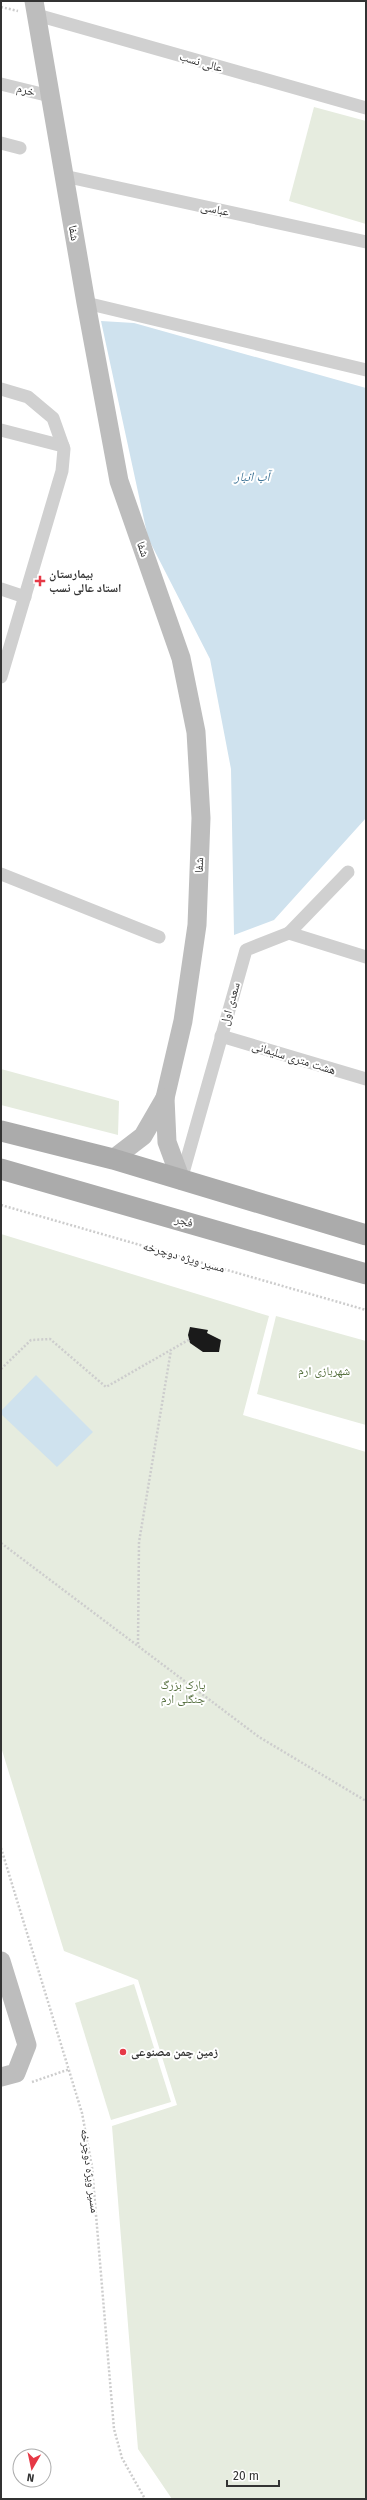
<svg xmlns="http://www.w3.org/2000/svg" width="367" height="2500" font-family="'Fira Sans','Noto Naskh Arabic',sans-serif">
<style>
.green{fill:#e6ecdf}
.water{fill:#cfe2ee}
.building{fill:#1a1a1a}
.lines{fill:none;stroke-linecap:round;stroke-linejoin:round}
.path{stroke:#cdcdcd;stroke-width:2.5;stroke-dasharray:2 2;stroke-linecap:butt}
.street{stroke:#d0d0d0;stroke-width:13}
.secondary{stroke:#bdbdbd;stroke-width:19}
.primary{stroke:#ababab;stroke-width:21}
.poi-dot{fill:#e63946;stroke:#fff;stroke-width:1.5}
.labels{text-anchor:middle;dominant-baseline:central;stroke-width:4;stroke-linejoin:round;paint-order:stroke}
.street-label{font-size:12px;fill:#333;stroke:#fff}
.poi-label{font-size:12px;font-weight:bold;fill:#333;stroke:#fff;text-anchor:start}
.park-label{font-size:12px;fill:#56703f;stroke:#fff}
.water-label{font-size:13px;font-style:italic;fill:#3f7597;stroke:#fff}
</style>
<rect width="100%" height="100%" fill="#fff"/>
<g class="green">
<path d="M314 107 366 121V224L289 201Z"/>
<path d="M1 1069 119 1101 118 1135 1 1105Z"/>
<path d="M1 1234 269 1316 243 1415 366 1452V2499H172L138 2449 112 2126 177 2105 138 1980 64 1951 1 1747Z"/>
<path d="M276 1316 366 1341V1425L257 1394Z"/>
<path d="M134 1984 171 2102 111 2120 75 2003Z"/>
</g>
<g class="water">
<path d="M101 321 134 323 366 388V818L274 920 234 935 231 769 210 659 148 538Z"/>
<path d="M36 1375 93 1432 57 1467 1 1414V1411Z"/>
</g>
<path class="building" d="M190 1327 208 1330 207 1333 221 1340 219 1352H203L190 1343 188 1335Z"/>
<g class="lines">
<g class="path">
<path d="M1 7 18 11"/>
<path d="M1 1205 366 1310"/>
<path d="M1 1369 31 1340 50 1339 106 1387 190 1339"/>
<path d="M1 1543 259 1737 366 1801"/>
<path d="M138 1644 139 1542 171 1350"/>
<path d="M1 1848 82 2113 92 2167 114 2429 122 2458 145 2499"/>
<path d="M32 2082 70 2069"/>
</g>
<g class="street">
<path d="M37 15 366 108"/>
<path d="M1 84 50 96"/>
<path d="M1 143 20 148"/>
<path d="M64 176 366 242"/>
<path d="M86 303 366 370"/>
<path d="M1 389 28 397 53 418 64 449 62 471 1 677"/>
<path d="M1 430 63 446"/>
<path d="M1 589 25 597"/>
<path d="M1 874 159 937"/>
<path d="M289 933 348 872"/>
<path d="M221 1036 366 1079"/>
<path d="M181 1180 246 950 289 933 366 957"/>
</g>
<g class="secondary">
<path d="M34 1 86 303 119 481 181 658 196 732 201 818 197 925 183 1021 165 1098"/>
<path d="M113 1159 143 1136 165 1098 167 1142 181 1180"/>
<path d="M1 1961 27 2045 16 2073 1 2077"/>
</g>
<g class="primary">
<path d="M1 1131 113 1159 366 1235"/>
<path d="M1 1169 366 1274"/>
</g>
</g>
<g class="poi-dot">
<path d="M38 575h4v4h4v4h-4v4h-4v-4h-4v-4h4z"/>
<circle cx="123" cy="2052" r="4"/>
</g>
<g class="labels">
<g class="street-label">
<text transform="translate(201 62) rotate(16)">عالی نسب</text>
<text transform="translate(26 90) rotate(15)">خرم</text>
<text transform="translate(215 209) rotate(12)">عباسی</text>
<text transform="translate(74 233) rotate(80)">شفا</text>
<text transform="translate(143 549) rotate(71)">شفا</text>
<text transform="translate(199 865) rotate(-88)">شفا</text>
<text transform="translate(230 1004) rotate(-74)">سعدی اول</text>
<text transform="translate(294 1058) rotate(17)">هشت متری سلیمانی</text>
<text transform="translate(184 1221) rotate(16)">فجر</text>
<text transform="translate(184 1257) rotate(16)">مسیر ویژه دوچرخه</text>
<text transform="translate(90 2171) rotate(83)">مسیر ویژه دوچرخه</text>
</g>
<g class="poi-label">
<text x="49" y="574">بیمارستان<tspan x="49" dy="14">استاد عالی نسب</tspan></text>
<text x="131" y="2052">زمین چمن مصنوعی</text>
</g>
<g class="park-label">
<text x="324" y="1371">شهربازی ارم</text>
<text x="183" y="1685">پارک بزرگ<tspan x="183" dy="14">جنگلی ارم</tspan></text>
</g>
<g class="water-label">
<text x="252" y="476">آب انبار</text>
</g>
</g>
<rect width="367" height="2500" fill="none" stroke="#333333" stroke-width="4"/>
<g transform="translate(32 2468) rotate(189)"><circle r="19" fill="#ffffff" stroke="#adadad"/>
<path d="M0-3L7 15L0 10L-7 15Z" fill="#e63946"/>
<text y="-6" font-size="11" font-weight="bold" text-anchor="middle" fill="#333333">N</text>
</g>
<path d="M227 2480v6h52v-6" fill="none" stroke="#333333" stroke-width="2"/>
<text x="233" y="2480" font-size="12" fill="#333333" stroke="#ffffff" stroke-width="3" paint-order="stroke">20 m</text>
</svg>
